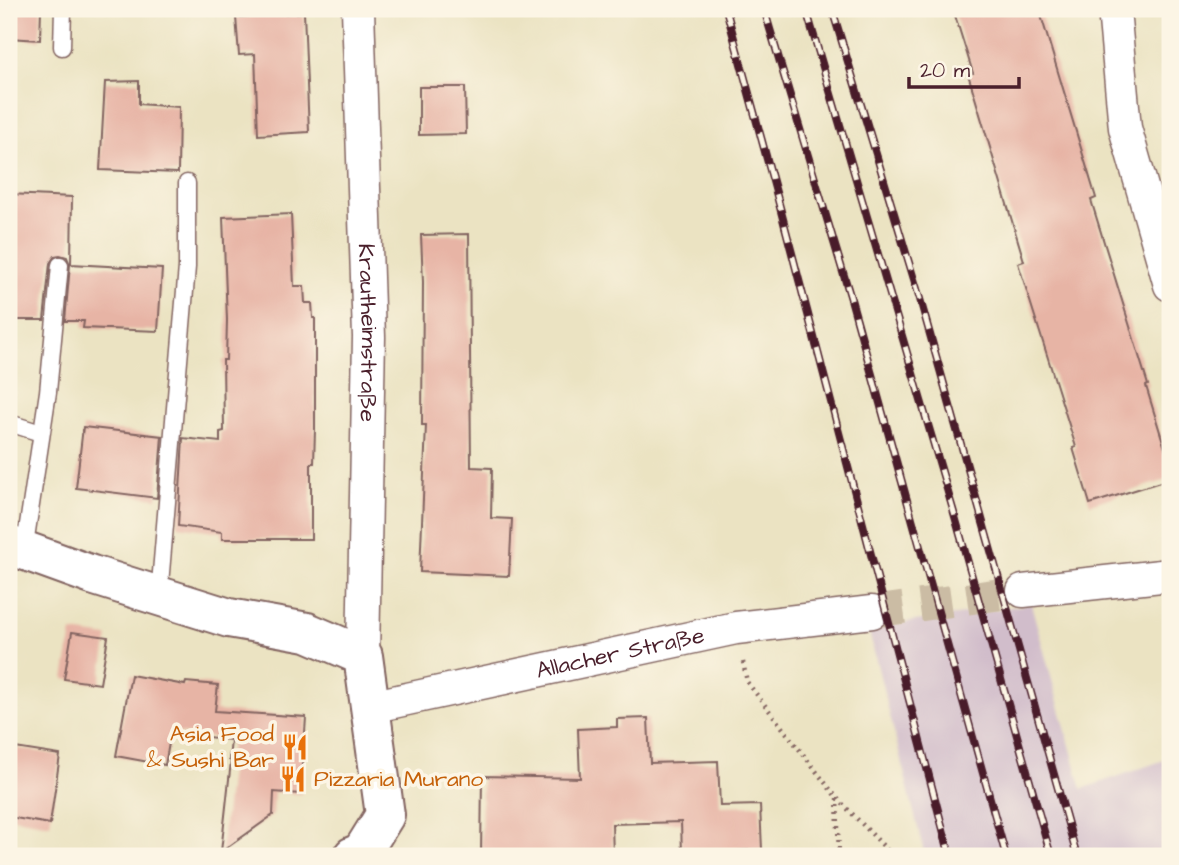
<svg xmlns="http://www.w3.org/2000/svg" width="1179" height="865" font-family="'Architects Daughter',sans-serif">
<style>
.industrial{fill:#d1bdcb}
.building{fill:#e7b4a5}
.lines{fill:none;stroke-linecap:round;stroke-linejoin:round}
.minor-tunnel{stroke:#cbbca4;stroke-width:32;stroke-dasharray:32 16;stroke-linecap:butt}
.service-casing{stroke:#826460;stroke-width:19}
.minor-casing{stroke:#826460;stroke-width:35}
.tertiary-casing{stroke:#826460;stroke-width:42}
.path{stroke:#826460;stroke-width:4.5;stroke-dasharray:2 5;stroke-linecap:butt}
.service{stroke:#fff;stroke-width:16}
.minor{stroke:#fff;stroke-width:32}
.tertiary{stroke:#fff;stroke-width:38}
.rail-casing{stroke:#4a1f2b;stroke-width:8}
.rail{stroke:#fcf5e5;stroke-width:5;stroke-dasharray:16;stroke-linecap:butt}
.labels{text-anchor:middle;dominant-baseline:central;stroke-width:7;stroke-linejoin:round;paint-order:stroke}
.street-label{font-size:23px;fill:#4a1f2b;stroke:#fcf5e5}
.food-label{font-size:23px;fill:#c56008;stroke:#fcf5e5;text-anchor:end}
</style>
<rect width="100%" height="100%" fill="#fcf5e5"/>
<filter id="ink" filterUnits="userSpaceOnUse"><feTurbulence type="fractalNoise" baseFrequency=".0143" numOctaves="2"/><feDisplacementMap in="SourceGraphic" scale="14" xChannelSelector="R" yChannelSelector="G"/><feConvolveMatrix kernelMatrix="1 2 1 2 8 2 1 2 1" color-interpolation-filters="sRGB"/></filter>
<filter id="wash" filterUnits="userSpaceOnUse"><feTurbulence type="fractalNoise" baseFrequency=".00686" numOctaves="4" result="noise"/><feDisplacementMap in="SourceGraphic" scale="28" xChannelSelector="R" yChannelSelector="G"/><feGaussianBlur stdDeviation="1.57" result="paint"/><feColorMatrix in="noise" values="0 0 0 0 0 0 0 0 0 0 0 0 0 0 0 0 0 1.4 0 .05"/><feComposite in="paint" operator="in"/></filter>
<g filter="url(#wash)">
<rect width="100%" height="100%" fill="#ebe3c2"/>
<path class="industrial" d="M1031 604 1082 789 1170 758V856H925L868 628Z"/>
<g id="blocks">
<g class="building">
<path d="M9 9H41L40 40 9 38Z"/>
<path d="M953 9H1039L1096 198 1091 200 1148 385 1146 386 1170 465V479L1090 504 1073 448 1076 447 1018 263 1024 261 968 74 973 73Z"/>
<path d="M304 12 309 132 258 135 255 54 239 55 236 17Z"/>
<path d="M139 81V104L179 107 178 173 100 170 105 82Z"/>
<path d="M419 87H465L466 134 419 135Z"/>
<path d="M9 194 72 197 71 264 162 269 158 331 83 328 84 321H65L70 265 67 257 60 255 55 256 50 263 44 320H9Z"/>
<path d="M291 214 294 286H304L305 303H312L313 318H315V429L314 463H311V539H222V532L178 526 183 438 220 442V432L224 431 223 360H226L227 320 223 217Z"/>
<path d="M469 234 471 467 492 468 491 518 512 519 509 576 420 572 426 425H422L423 282 421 235Z"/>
<path d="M83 427 162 436 157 498 76 488Z"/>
<path d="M72 632 108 637 100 684 64 679Z"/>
<path d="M131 675 185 685 186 682 218 685 215 711 306 717 301 794 274 792 273 815 221 852 231 761 229 760 231 740 171 732 165 765 116 756Z"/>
<path d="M648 718 650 763 718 761 720 806 760 805 762 850 682 853 681 822 612 824 613 856H481L482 776 580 778 578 729 617 727V719Z"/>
<path d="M9 747 60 755 50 824 9 817Z"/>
</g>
</g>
</g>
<g filter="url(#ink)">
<use href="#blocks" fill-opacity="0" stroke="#826460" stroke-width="2"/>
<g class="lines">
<path class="minor-tunnel" d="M872 612 1023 591"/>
<g class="service-casing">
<g id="service">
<path d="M62 47 63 9"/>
<path d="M9 423 41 433"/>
<path d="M24 551 48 392 60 265"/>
<path d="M159 596 187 267V183"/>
</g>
</g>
<g class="minor-casing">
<g id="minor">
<path id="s1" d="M358 9 369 337 363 656"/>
<path d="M1114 9 1125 128 1170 285"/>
<path d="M1023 591 1170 575"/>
<path id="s2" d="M370 707 736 628 872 612"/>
</g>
</g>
<g class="tertiary-casing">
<path id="tertiary" d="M9 545 92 575 229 618 307 632 363 656 385 815 362 852 353 856"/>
</g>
<g class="path">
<path d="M743 662 747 682 837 798 893 856"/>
<path d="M837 798 839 856"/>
</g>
<use href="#service" class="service"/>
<use href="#minor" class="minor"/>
<use href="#tertiary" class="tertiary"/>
<g class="rail-casing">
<g id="rail">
<path d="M726 9 777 196 950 856"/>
<path d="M764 9 851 299 1006 856"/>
<path d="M806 9 954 513 1051 856"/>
<path d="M832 9 920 299 1077 856"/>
</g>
</g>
<use href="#rail" class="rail"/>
</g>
</g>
<defs>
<g id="restaurant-bare" transform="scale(2.1)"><path d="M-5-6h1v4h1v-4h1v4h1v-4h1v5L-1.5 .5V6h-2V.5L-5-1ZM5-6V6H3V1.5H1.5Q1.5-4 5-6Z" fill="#e8710a" stroke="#fcf5e5" stroke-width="2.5" paint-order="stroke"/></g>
</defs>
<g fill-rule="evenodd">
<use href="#restaurant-bare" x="295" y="747"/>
<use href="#restaurant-bare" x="293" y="779"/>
</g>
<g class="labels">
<g class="street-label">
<text stroke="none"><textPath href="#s1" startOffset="324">Krautheimstraße</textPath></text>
<text stroke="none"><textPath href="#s2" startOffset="256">Allacher Straße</textPath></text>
</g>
<g class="food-label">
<text x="274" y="734">Asia Food<tspan x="274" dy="26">&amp; Sushi Bar</tspan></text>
<text x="314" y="779" text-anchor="start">Pizzaria Murano</text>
</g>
</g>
<rect width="1179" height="865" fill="none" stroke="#fcf5e5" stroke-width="35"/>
<path d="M909 77v10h110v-10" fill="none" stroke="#4a1f2b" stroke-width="3.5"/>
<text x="920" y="77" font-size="21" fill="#4a1f2b" stroke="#fcf5e5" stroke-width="5" paint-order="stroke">20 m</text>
</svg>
